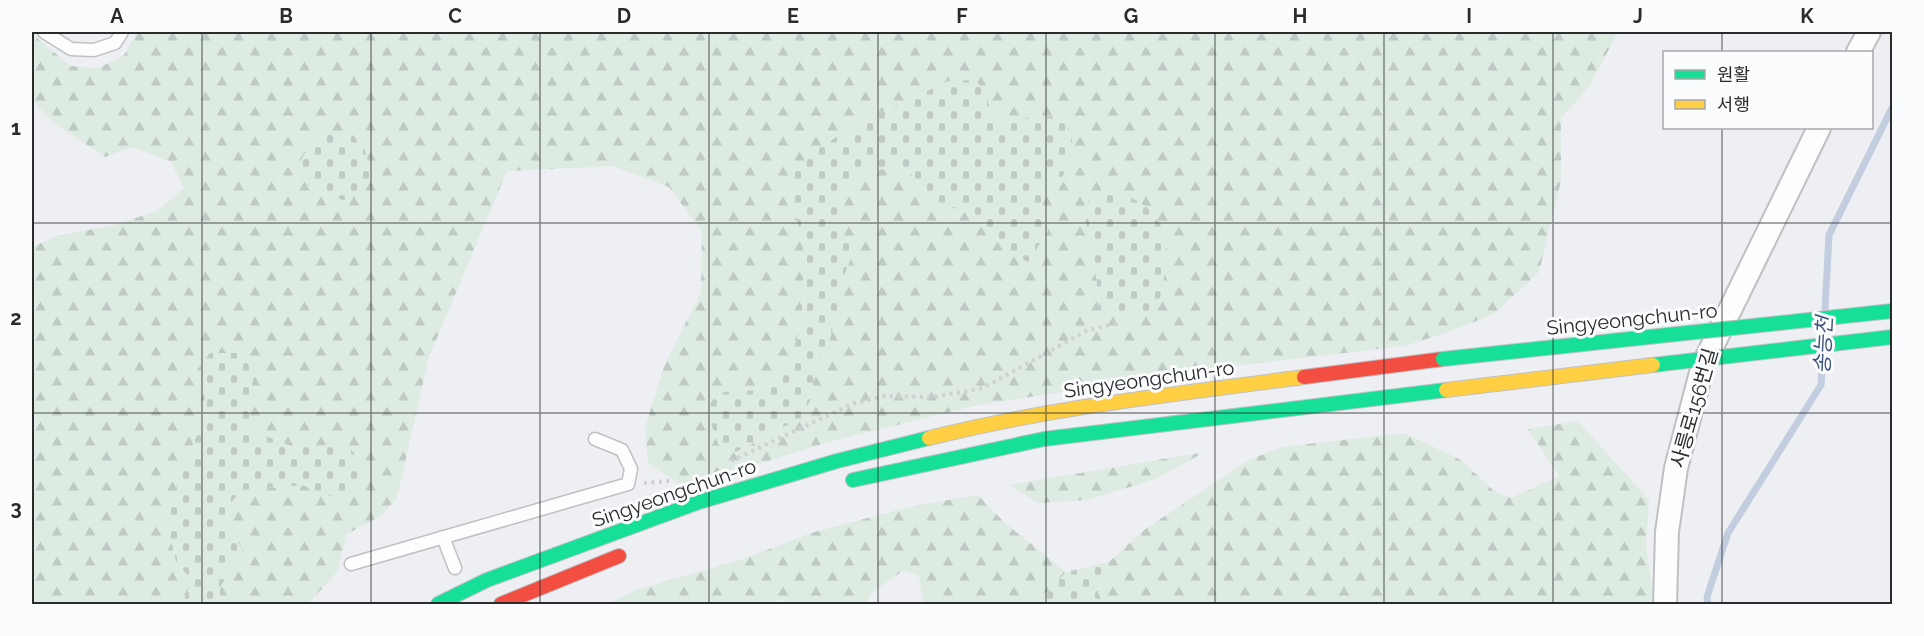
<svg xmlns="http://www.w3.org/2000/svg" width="1924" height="636" font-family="Raleway,'Noto Sans KR',sans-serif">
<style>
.forest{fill:url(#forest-firs);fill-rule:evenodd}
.cemetery{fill:url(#cemetery-stones)}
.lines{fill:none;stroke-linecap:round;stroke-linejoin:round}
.stream{stroke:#c2cde0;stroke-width:7}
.lane-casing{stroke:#bfc0c3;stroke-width:15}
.street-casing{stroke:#bfc0c3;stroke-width:26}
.fast-casing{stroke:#bfc0c3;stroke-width:16}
.slow-casing{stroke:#bfc0c3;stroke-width:16}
.jam-casing{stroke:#bfc0c3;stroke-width:16}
.path{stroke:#cfd0d1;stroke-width:4;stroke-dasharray:3 4.5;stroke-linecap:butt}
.lane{stroke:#fcfdfd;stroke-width:12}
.street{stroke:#fcfdfd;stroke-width:22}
.fast{stroke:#16e098;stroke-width:14}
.slow{stroke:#ffcf43;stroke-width:14}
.jam{stroke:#f24e42;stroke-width:14}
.fast-bridge-casing{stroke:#bfc0c3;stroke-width:16;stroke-linecap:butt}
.slow-bridge-casing{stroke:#bfc0c3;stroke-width:16;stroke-linecap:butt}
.fast-bridge{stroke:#16e098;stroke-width:14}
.slow-bridge{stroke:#ffcf43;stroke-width:14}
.grid{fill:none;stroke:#2a2b2d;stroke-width:1.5;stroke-opacity:0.55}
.labels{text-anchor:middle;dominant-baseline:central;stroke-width:6;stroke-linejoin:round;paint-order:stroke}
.street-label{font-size:20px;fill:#2a2b2d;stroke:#fbfcfe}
.water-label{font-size:21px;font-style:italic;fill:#3f547c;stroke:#fbfcfe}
.neatline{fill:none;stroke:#2a2b2d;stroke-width:2}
.grid-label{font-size:20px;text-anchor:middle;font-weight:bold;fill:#2a2b2d}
</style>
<defs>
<pattern id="forest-firs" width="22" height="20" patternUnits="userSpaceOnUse" patternTransform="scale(1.5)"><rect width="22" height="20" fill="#ddebe3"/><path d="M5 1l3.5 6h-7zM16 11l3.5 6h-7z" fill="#becac3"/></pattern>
<pattern id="cemetery-stones" width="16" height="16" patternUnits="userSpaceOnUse" patternTransform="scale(1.5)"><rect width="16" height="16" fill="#ddebe3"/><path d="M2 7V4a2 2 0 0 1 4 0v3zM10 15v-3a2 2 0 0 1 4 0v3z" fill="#becac3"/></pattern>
</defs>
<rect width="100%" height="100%" fill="#eeeff3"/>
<g class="forest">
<path d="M137 32H1618L1589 87 1561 118V181L1539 272 1494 314 1446 333 1404 346 1224 367 978 405 825 443 685 488 648 463 645 428 664 366 701 292 702 232 669 187 613 166 507 171 429 357 397 498 381 516 347 534 337 572 308 604H222L219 589 242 549 229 531 228 507 242 490 303 485 333 497 315 447 296 448 254 432 248 411 253 378 197 370 205 397 203 422 180 473 176 561 192 581 182 604H32V247L57 236 114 225 157 211 184 188 171 162 132 147 105 157 54 123 32 101V34L71 66 99 68 124 55ZM949 81 987 96 991 119 1006 122 1031 117 1042 203 1048 231 1012 253 980 221 958 209 931 204 914 176 900 166 854 174 840 195V229L854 250 840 286 837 311 829 342 814 363 812 397 801 418 735 453 718 444 721 392 762 390 786 375 802 323 804 251 790 188 795 171 818 148 869 118ZM1165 231 1100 309 1094 262Z"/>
<path d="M1578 421 1649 500 1646 544 1654 604H1438L1435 603 1425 604H1104L1098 593 1109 562 1144 530 1249 460 1282 447 1404 433 1461 460 1494 491 1511 498 1559 476 1528 429Z"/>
<path d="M1205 452 1153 480 1087 500 1038 503 1009 485Z"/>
<path d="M978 495 1005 523 1066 572 1050 591 1014 604H923L919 576 903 571 871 593 867 604H794L779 600 775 604H608L636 590 743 559 811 533 909 507Z"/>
</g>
<g class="cemetery">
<path d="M976 80 987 96 991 119 1006 122 1031 117 1062 116 1075 148 1063 176 1041 185 1042 203 1048 231 1028 262 1012 253 980 221 958 209 931 204 915 177 900 166 854 174 840 195V229L854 250 840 286 837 311 829 342 814 363 812 397 801 418 734 453 718 444 706 407 721 392 762 390 785 375 802 323 804 251 790 188 795 171 818 148 869 118 949 81Z"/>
<path d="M326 131 351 133 364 148 372 174 359 191 344 200 321 195 308 185 301 160 315 135Z"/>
<path d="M1108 186C1120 193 1135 198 1146 207 1180 235 1163 281 1155 318L1100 309 1094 261 1084 212 1091 195Z"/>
<path d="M210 353H244L253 378 248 411 255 432 296 448 345 443 361 461 362 484 333 497 302 485 241 490 228 507 229 531 243 549 219 589 222 604H182L192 581 176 561 167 524 180 473 203 422 205 397 197 370Z"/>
<path d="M1109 562 1098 593 1104 604H1014L1050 591 1066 572Z"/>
</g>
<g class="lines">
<g class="stream">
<path d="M1825 309 1829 235 1892 108"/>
<path d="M1708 604 1707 597 1728 533 1821 385 1823 353"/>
</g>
<g class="lane-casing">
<g id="lane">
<path d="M44 32 71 49 94 50 115 43 122 32"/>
<path d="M443 537 455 568"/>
<path d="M351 564 628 484 631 469 622 450 595 439"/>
</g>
</g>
<g class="street-casing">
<g id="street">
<path d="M1858 52 1869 32"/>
<path d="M1665 604 1667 532 1676 468 1703 365 1819 128"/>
</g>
</g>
<g class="fast-casing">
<g id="fast">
<path d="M853 480 1044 439 1446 390"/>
<path d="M438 604 487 580 699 502 837 461 929 438"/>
</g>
</g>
<g class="slow-casing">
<path id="slow" d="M929 438C1052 407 1178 394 1304 377"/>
</g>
<g class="jam-casing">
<g id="jam">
<path d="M1304 377 1443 359"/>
<path d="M501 604 619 556"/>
</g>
</g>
<g class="path">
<path d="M731 461 852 404 885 396 933 397 983 388 1086 331 1116 323"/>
<path d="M644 483 669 481"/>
</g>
<use href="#lane" class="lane"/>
<use href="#street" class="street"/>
<use href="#fast" class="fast"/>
<use href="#slow" class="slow"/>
<use href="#jam" class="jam"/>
<g class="fast-bridge-casing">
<g id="fast-bridge">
<path d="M1443 359 1892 311"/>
<path d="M1653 365 1892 337"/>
</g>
</g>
<g class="slow-bridge-casing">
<path id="slow-bridge" d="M1446 390 1653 365"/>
</g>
<use href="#fast-bridge" class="fast-bridge"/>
<use href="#slow-bridge" class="slow-bridge"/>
</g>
<path class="grid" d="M202 32V604M371 32V604M540 32V604M709 32V604M878 32V604M1046 32V604M1215 32V604M1384 32V604M1553 32V604M1722 32V52M1722 128V604M32 223H1892M32 413H1892"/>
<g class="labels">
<g class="street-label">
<text transform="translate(1632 319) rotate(-6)">Singyeongchun-ro</text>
<text transform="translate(1149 379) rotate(-8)">Singyeongchun-ro</text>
<text transform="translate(1694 408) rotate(-74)">사릉로156번길</text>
<text transform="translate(674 493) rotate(-19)">Singyeongchun-ro</text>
</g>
<g class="water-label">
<text transform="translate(1823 345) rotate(-87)">송능천</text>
</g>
</g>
<rect width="1924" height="636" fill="none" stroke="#fbfcfe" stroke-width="66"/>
<rect x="1663" y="51" width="210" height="78" fill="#fbfcfe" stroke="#a7a8aa" stroke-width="1.5"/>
<rect x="1675" y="70" width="30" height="9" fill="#16e098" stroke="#a7a8aa" stroke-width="1.5"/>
<text x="1717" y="81" font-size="18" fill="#2a2b2d">원활</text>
<rect x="1675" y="100" width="30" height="9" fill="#ffcf43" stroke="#a7a8aa" stroke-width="1.5"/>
<text x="1717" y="111" font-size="18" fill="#2a2b2d">서행</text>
<rect x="33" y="33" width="1858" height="570" class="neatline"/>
<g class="grid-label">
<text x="117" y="23">A</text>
<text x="286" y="23">B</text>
<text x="455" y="23">C</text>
<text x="624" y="23">D</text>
<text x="793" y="23">E</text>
<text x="962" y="23">F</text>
<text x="1131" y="23">G</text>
<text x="1300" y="23">H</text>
<text x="1469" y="23">I</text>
<text x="1638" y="23">J</text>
<text x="1807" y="23">K</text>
<text x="16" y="135">1</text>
<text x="16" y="325">2</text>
<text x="16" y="515">3</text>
</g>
</svg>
